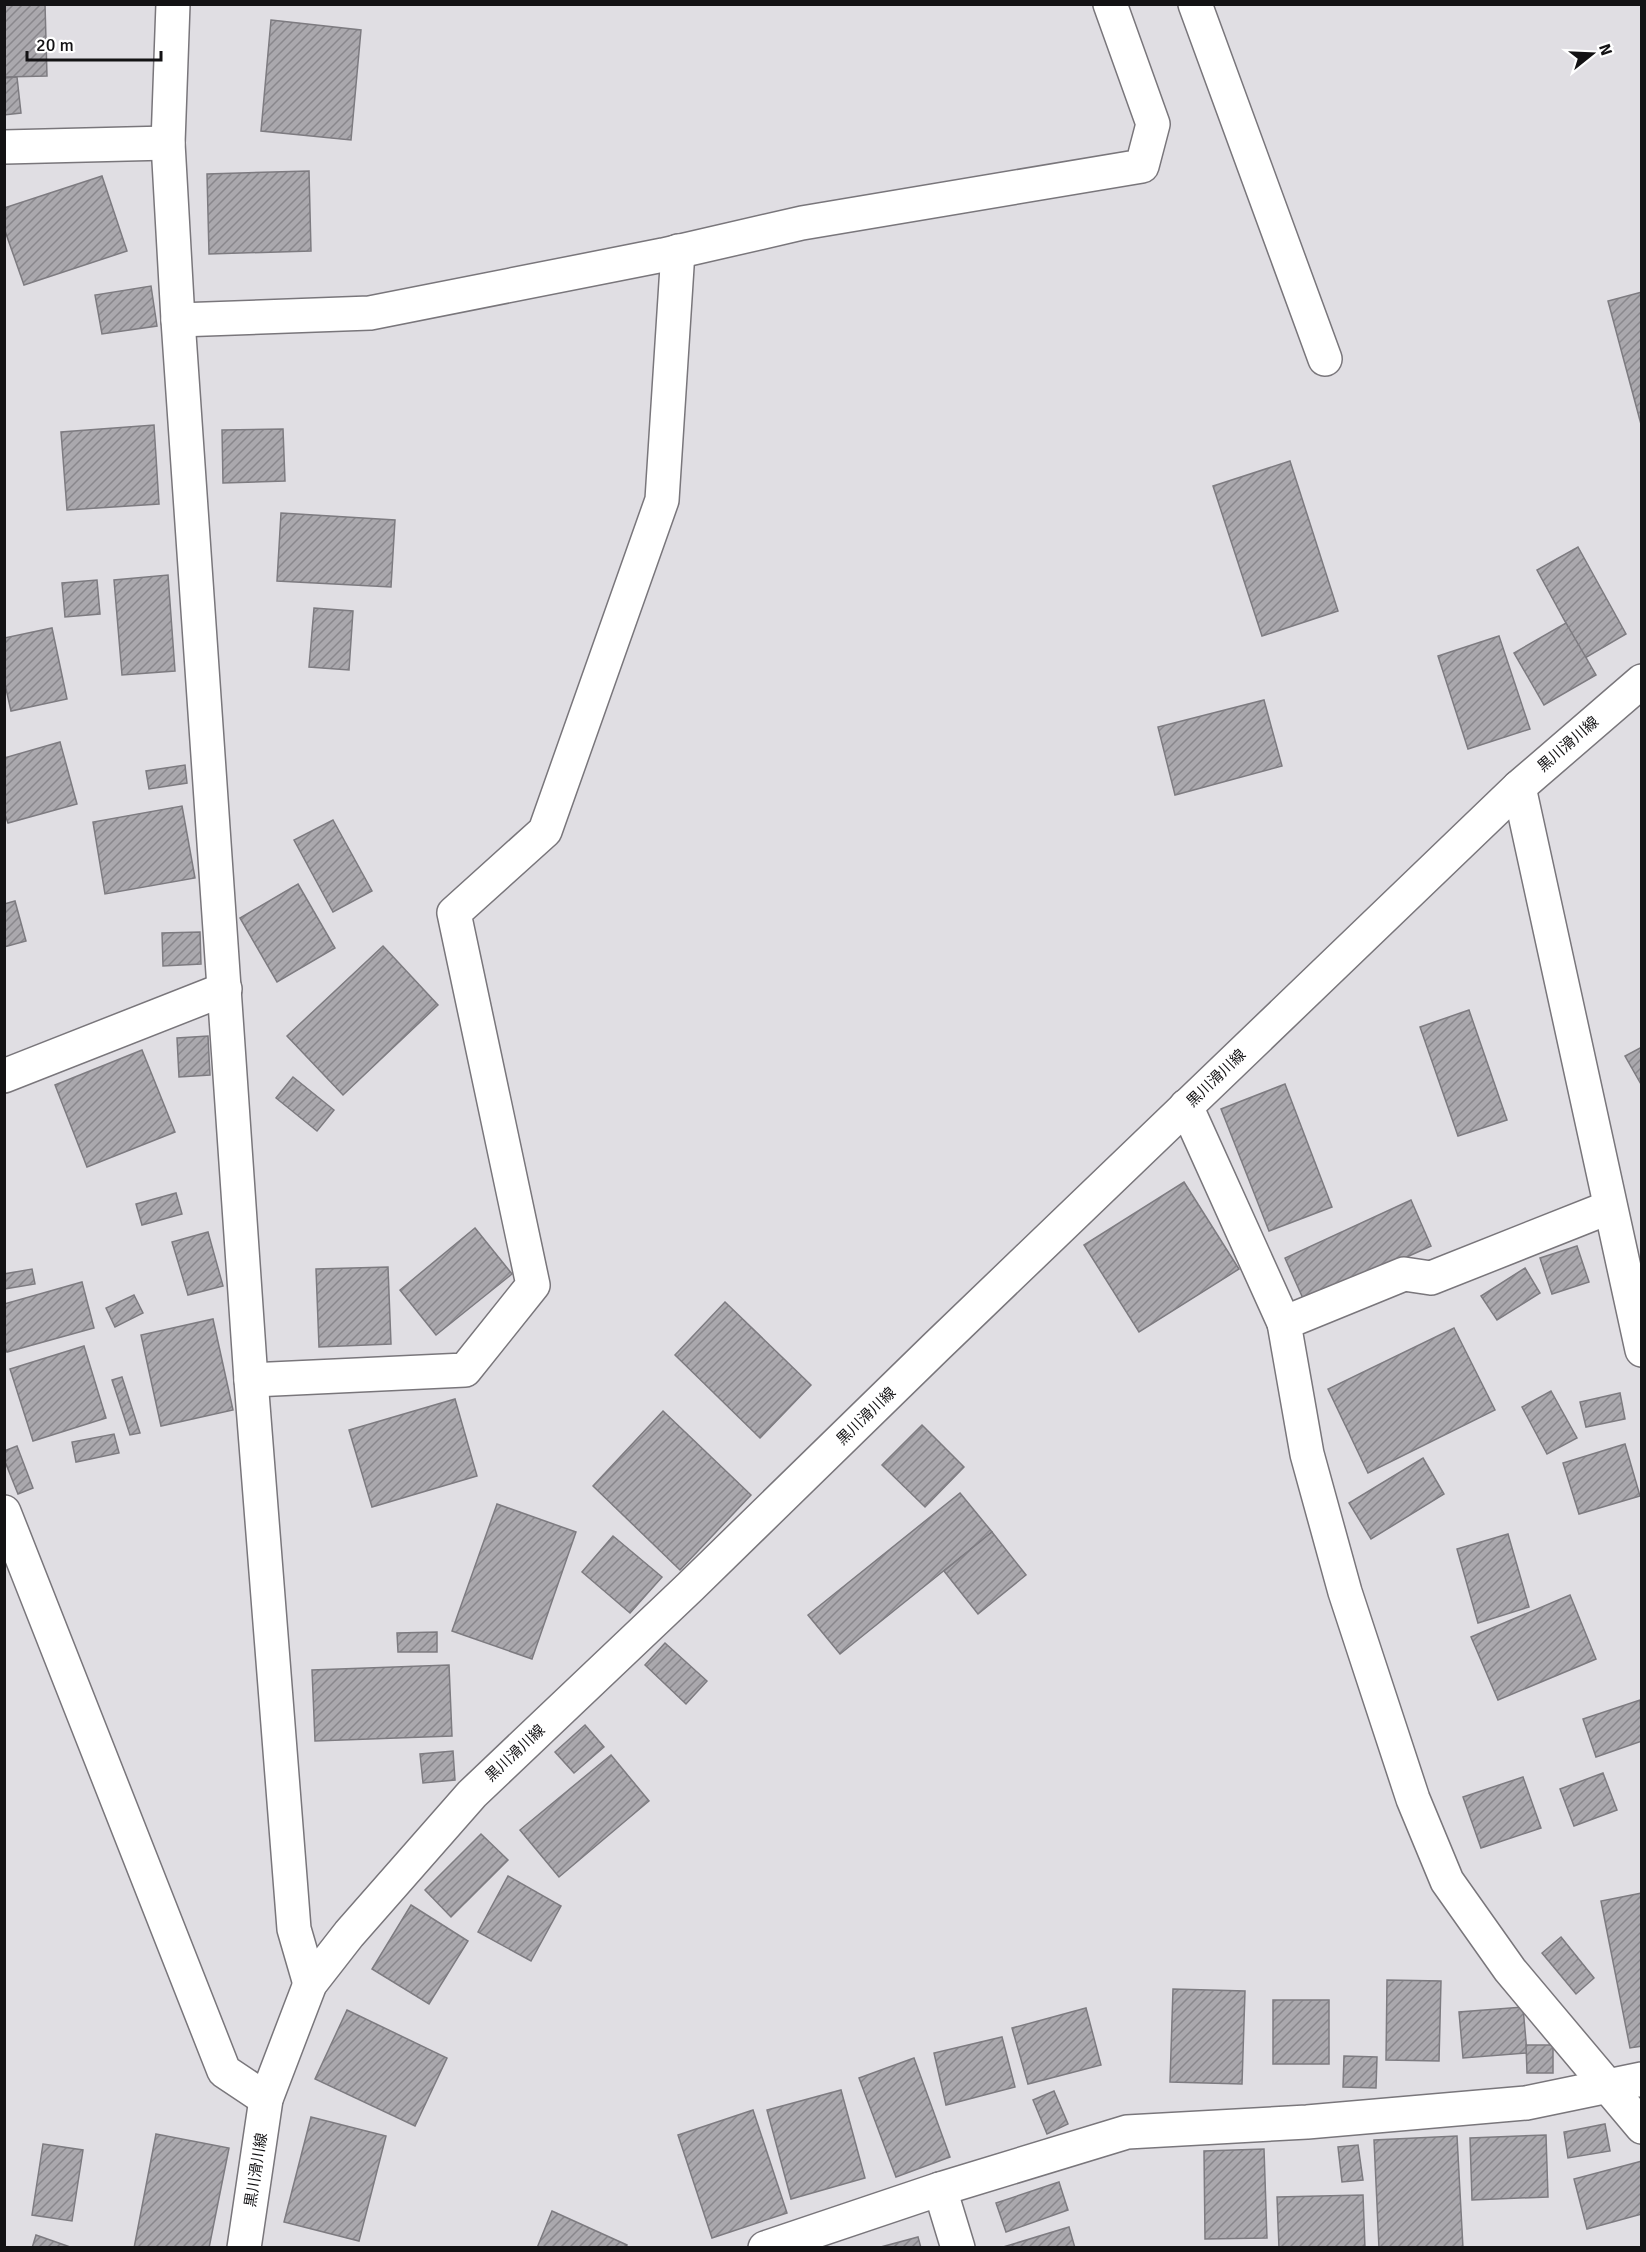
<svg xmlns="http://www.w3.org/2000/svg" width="1646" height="2252" font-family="Signika,'Noto Sans JP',sans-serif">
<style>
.building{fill:url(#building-hatch);stroke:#7d7b80;stroke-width:1.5}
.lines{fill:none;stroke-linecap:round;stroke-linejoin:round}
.minor-casing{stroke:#79767b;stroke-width:36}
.secondary-casing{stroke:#79767b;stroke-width:36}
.minor{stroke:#fff;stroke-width:33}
.secondary{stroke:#fff;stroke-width:33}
.labels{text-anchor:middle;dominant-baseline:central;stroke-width:4.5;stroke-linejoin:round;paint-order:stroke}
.street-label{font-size:15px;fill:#131214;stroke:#fff}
</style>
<defs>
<pattern id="building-hatch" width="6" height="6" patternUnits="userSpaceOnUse" patternTransform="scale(1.5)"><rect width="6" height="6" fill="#aaa8ad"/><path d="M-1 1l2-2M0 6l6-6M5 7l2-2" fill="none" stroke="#89878c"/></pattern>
</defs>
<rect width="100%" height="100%" fill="#e0dee3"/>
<g class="building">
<path d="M4 4H45L47 76 4 77Z"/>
<path d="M271 20 361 30 351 140 261 131Z"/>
<path d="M17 77 21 113 4 115V78Z"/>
<path d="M309 171 311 251 209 254 207 174Z"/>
<path d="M102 176 127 251 24 285 4 228V208Z"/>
<path d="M151 286 157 326 102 334 95 295Z"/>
<path d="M1642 292V428L1608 301Z"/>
<path d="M154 425 159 504 67 510 61 432Z"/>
<path d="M283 429 285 481 223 483 222 430Z"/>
<path d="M1290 461 1338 611 1262 636 1213 486Z"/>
<path d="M281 513 395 520 391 587 277 581Z"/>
<path d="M1578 547 1626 634 1585 658 1537 570Z"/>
<path d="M168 575 175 671 122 675 114 580Z"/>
<path d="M97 580 100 614 65 617 62 583Z"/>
<path d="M314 608 353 611 349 670 309 667Z"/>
<path d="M1566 623 1596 675 1544 705 1514 653Z"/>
<path d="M52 628 67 699 11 711 4 680V638Z"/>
<path d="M1499 636 1530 729 1468 749 1438 656Z"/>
<path d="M1264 700 1282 766 1175 795 1158 727Z"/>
<path d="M60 742 77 804 8 823 4 812V758Z"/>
<path d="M185 765 187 783 149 789 146 771Z"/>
<path d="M182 806 195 878 105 894 93 822Z"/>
<path d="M333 820 372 891 333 912 294 840Z"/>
<path d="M298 884 335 948 277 982 240 918Z"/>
<path d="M15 901 26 941 4 947V904Z"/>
<path d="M200 932 201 964 163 966 162 933Z"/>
<path d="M383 946 438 1005 343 1095 287 1036Z"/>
<path d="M1469 1010 1507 1120 1458 1136 1420 1027Z"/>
<path d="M208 1036 210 1075 179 1077 177 1038Z"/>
<path d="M1642 1047V1086L1625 1056Z"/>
<path d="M142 1050 175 1132 87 1167 55 1085Z"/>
<path d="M293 1077 334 1110 317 1131 276 1098Z"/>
<path d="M1285 1084 1332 1207 1269 1231 1221 1109Z"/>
<path d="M1184 1182 1239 1269 1139 1332 1084 1245Z"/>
<path d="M176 1193 182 1214 142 1225 136 1204Z"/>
<path d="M1411 1200 1431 1246 1305 1303 1285 1258Z"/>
<path d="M475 1228 512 1274 436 1335 400 1290Z"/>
<path d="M208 1232 223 1286 188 1295 172 1242Z"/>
<path d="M1577 1246 1589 1282 1552 1294 1540 1258Z"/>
<path d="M388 1267 391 1344 319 1347 316 1269Z"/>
<path d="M1525 1268 1540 1293 1497 1320 1481 1296Z"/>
<path d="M32 1269 35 1284 4 1289V1274Z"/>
<path d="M82 1282 94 1328 7 1352 4 1345V1304Z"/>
<path d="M134 1295 143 1313 115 1327 106 1308Z"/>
<path d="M725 1302 811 1385 760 1438 675 1355Z"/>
<path d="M213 1319 233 1410 161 1426 141 1335Z"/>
<path d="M1454 1328 1495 1410 1368 1473 1328 1389Z"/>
<path d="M84 1346 106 1418 33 1441 10 1369Z"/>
<path d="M122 1377 140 1433 130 1435 112 1380Z"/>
<path d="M1551 1391 1577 1438 1547 1454 1522 1407Z"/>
<path d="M1620 1393 1625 1419 1586 1427 1580 1402Z"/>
<path d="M455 1399 477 1476 372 1507 349 1430Z"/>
<path d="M663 1411 751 1495 680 1570 593 1486Z"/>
<path d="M922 1425 964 1467 925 1507 882 1465Z"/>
<path d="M114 1434 119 1453 76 1462 72 1442Z"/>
<path d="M1625 1444 1640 1496 1579 1514 1563 1463Z"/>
<path d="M17 1446 33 1488 18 1494 4 1459V1451Z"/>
<path d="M1423 1458 1444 1494 1371 1539 1349 1503Z"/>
<path d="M960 1493 992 1532 840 1654 808 1615Z"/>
<path d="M497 1504 576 1532 532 1659 452 1631Z"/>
<path d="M992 1532 1026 1575 978 1614 944 1571Z"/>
<path d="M1508 1534 1529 1607 1478 1623 1457 1549Z"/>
<path d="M613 1536 662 1577 630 1613 582 1572Z"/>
<path d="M1570 1595 1596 1659 1498 1700 1471 1637Z"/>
<path d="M437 1632V1652H398L397 1633Z"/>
<path d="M665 1643 707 1681 686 1704 645 1665Z"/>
<path d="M449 1665 452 1736 315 1741 312 1670Z"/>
<path d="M1640 1700 1642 1741 1596 1757 1583 1719Z"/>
<path d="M585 1725 604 1747 574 1773 555 1752Z"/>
<path d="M453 1751 455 1780 423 1783 420 1754Z"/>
<path d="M611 1755 649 1801 559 1877 520 1830Z"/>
<path d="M1603 1773 1617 1810 1574 1826 1560 1789Z"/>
<path d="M1523 1777 1541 1828 1481 1848 1463 1797Z"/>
<path d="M481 1834 508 1860 451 1917 425 1890Z"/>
<path d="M508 1876 561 1906 531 1961 478 1932Z"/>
<path d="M1642 1893V2046L1630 2048 1601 1901Z"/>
<path d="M411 1905 468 1941 429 2004 372 1969Z"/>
<path d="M1561 1937 1594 1978 1576 1994 1542 1953Z"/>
<path d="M1387 1980 1441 1981 1439 2061 1386 2060Z"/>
<path d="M1173 1989 1245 1991 1242 2084 1170 2082Z"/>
<rect x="1273" y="2000" width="56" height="64"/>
<path d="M1523 2007 1527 2053 1463 2058 1459 2012Z"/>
<path d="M1086 2008 1101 2065 1028 2084 1012 2028Z"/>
<path d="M347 2010 447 2058 415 2126 315 2079Z"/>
<path d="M1002 2037 1015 2087 946 2105 934 2053Z"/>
<path d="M1526 2045H1553V2073H1527Z"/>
<path d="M1344 2056 1377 2057 1376 2088 1343 2087Z"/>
<path d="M914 2058 950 2157 896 2177 859 2078Z"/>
<path d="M841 2090 865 2178 791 2199 767 2110Z"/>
<path d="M1054 2091 1068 2124 1047 2134 1033 2100Z"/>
<path d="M753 2110 787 2213 712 2238 678 2135Z"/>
<path d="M311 2117 386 2136 359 2241 284 2222Z"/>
<path d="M1605 2124 1610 2151 1568 2158 1564 2132Z"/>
<path d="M156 2134 229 2148 209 2248H134Z"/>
<path d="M1546 2135 1548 2197 1472 2200 1470 2138Z"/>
<path d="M1457 2136 1463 2248H1379L1374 2140Z"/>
<path d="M43 2144 83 2150 72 2221 32 2215Z"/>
<path d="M1358 2145 1363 2180 1342 2182 1338 2147Z"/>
<path d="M1264 2149 1267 2238 1205 2239 1204 2151Z"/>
<path d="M1642 2161V2214L1587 2229 1574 2179Z"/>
<path d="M1059 2182 1068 2210 1006 2232 996 2203Z"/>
<path d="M1363 2195 1365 2248H1279L1277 2197Z"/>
<path d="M552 2211 627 2245 626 2248H537Z"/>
<path d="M1069 2227 1075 2248H1000Z"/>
<path d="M36 2235 73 2248H32Z"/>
<path d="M918 2237 921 2248H877Z"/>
</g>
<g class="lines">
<g class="minor-casing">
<g id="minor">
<path d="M173 4 168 143 178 320 251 1380 294 1929 310 1984"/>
<path d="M1195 4 1325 359"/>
<path d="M4 147 168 143"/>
<path d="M178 320 370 313 663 255 802 223 1142 166 1153 124 1110 4"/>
<path d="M1519 787 1642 1350"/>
<path d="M4 1076 225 989"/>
<path d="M1186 1106 1284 1323"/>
<path d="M1610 1207 1431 1278 1404 1274 1284 1323 1307 1454 1345 1592 1413 1799 1447 1881 1510 1970 1642 2127"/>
<path d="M251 1380 465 1370 533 1285 454 913 545 831 662 500 678 251"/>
<path d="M4 1512 224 2071 266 2099"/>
<path d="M940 2189 958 2248"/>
<path d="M765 2248 940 2189 1127 2132 1307 2122 1526 2103 1642 2079"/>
</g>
</g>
<g class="secondary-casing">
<path id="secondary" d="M244 2248 266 2099 310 1984 349 1934 472 1794 690 1587 936 1347 1519 787 1642 681"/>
</g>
<use href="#minor" class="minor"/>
<use href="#secondary" class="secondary"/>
</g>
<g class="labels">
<g class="street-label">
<text transform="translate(1568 744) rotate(-41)">黒川滑川線</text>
<text transform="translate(1216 1078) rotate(-44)">黒川滑川線</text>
<text transform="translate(866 1416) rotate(-44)">黒川滑川線</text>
<text transform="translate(515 1753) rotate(-43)">黒川滑川線</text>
<text transform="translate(256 2170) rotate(-81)">黒川滑川線</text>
</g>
</g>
<rect width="1646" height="2252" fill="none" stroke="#131214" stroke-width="12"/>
<g transform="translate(1592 54) rotate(72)" stroke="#ffffff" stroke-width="4.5" paint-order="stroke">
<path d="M0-4.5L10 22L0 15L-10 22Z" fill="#131214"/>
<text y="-9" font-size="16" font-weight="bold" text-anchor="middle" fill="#131214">N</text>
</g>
<path d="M27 51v9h134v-9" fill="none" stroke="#131214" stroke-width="3"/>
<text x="36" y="51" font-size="18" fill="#131214" stroke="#ffffff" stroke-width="4.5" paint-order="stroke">20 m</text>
</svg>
